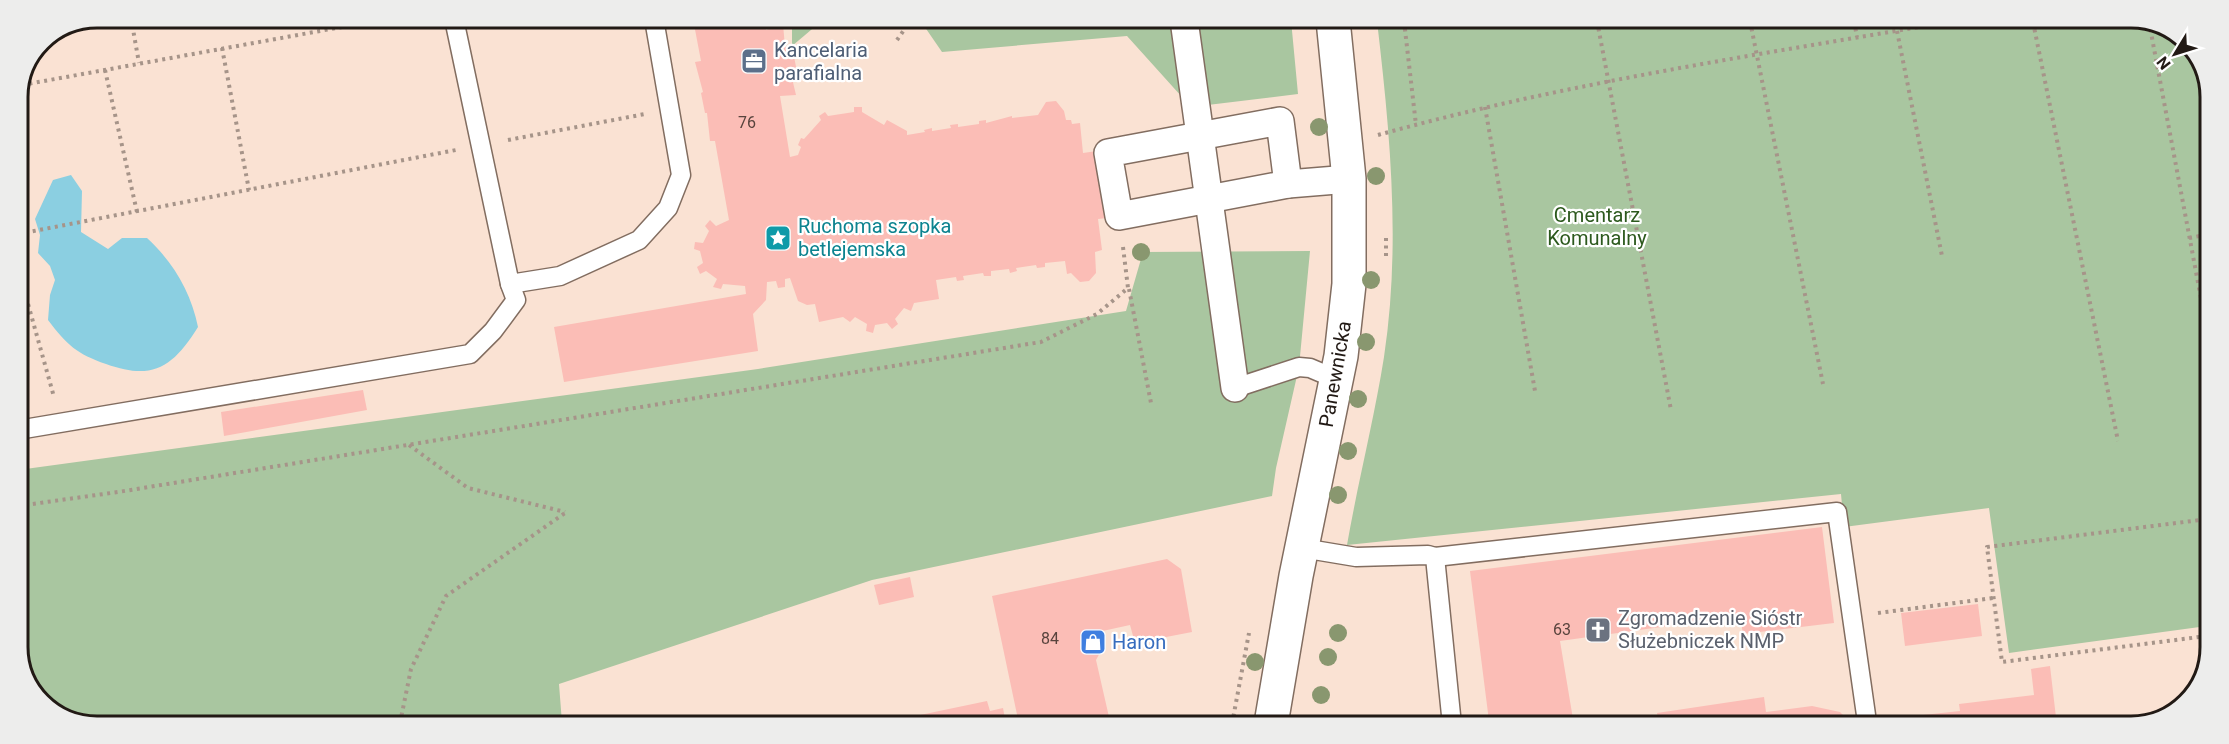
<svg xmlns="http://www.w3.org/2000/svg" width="2229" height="744" font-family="Roboto,sans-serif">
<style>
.green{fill:#a9c6a0}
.water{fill:#8bcfe1}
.building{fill:#fbbdb6}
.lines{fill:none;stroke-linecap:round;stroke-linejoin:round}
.service-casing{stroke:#826d60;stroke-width:21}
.pedestrian-casing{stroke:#826d60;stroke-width:30}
.tertiary-casing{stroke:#826d60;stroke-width:36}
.path{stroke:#a69489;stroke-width:4;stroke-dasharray:3 4.5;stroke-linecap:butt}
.service{stroke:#fff;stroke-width:18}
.pedestrian{stroke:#fff;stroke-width:27}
.tertiary{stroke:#fff;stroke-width:33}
.tree{fill:#89976f}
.labels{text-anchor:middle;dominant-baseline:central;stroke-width:4.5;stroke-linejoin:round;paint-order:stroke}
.number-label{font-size:16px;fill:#58433d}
.service-label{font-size:20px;fill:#4e5e75;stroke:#fff;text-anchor:start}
.park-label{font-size:20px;fill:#2c591d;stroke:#fff}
.culture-label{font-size:20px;fill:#0d838f;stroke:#fff;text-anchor:start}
.street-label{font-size:20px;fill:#221a15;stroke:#fff}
.worship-label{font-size:20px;fill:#5b616d;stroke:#fff;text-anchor:start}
.shop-label{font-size:20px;fill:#366cbe;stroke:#fff;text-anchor:start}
.rim{fill:none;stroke:#221a15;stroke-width:3}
</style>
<rect width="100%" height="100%" fill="#fae2d3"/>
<g class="green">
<path d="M792 19H824L792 46Z"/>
<path d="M920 20H1291L1298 94 1191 107 1127 36 942 52Z"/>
<path d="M1377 21 2157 22 2194 49 2211 92 2207 626 2009 653 1989 508 1844 527 1841 494 1347 545C1358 482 1374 420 1384 357 1401 245 1390 132 1377 21Z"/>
<path d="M1310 251 1299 367 1276 468 1272 496 872 580 559 684 562 723 72 722 35 695 18 652V470L758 369 1126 311 1143 252Z"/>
</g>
<path class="water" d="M71 175 82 191 81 232 108 249 122 238H147C173 262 191 292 198 327 173 367 153 381 106 364 77 354 67 345 48 320L50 295 55 280 50 266 38 253 40 235 35 219 53 180Z"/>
<g class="building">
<path d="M693 19H764L766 30 783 24 785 47 792 46 797 72 791 74 796 95 780 96 790 157 798 155 801 147 798 145 801 138 804 139 821 120 819 116 825 112 828 116 854 112V107H862V112L884 125 887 120 907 131V135L925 132 924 130 932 128V131L951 128 950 125 958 124V127L979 124V121L986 120V123L1012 116V118L1038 115 1046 102 1056 101 1064 111 1066 120H1071L1072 124 1080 123 1083 153 1097 151 1107 218 1098 219 1102 250 1095 252 1096 273 1089 281 1080 282 1071 273 1067 274 1065 261 1045 263V267L1037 268 1036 265 1016 268 1017 271 1010 273 1009 269 991 271V276H984L983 273 963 276 964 280 957 281 956 277 936 280 939 299 914 303 911 311 904 308 895 319 898 324 892 329 887 323 875 325 873 333 866 331 867 324 855 317 850 322 843 317 819 322 815 304 807 305 798 301 790 278 785 279V287L778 288 776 281 767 282 766 300 753 314 758 351 564 382 554 327 746 294 745 286 723 284 721 289 713 287 717 279 706 271 700 274 697 267 703 263 700 251 694 249 695 242 703 243 709 231 705 226 710 220 716 226 729 220 715 141H710L707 113H705L701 93 703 92 695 62 701 61Z"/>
<path d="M363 390 367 410 224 436 221 412Z"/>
<path d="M1822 527 1834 623 1743 634 1740 616 1560 641 1573 719 1598 715 1600 725H1481L1489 721 1470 571Z"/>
<path d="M1167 559 1181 569 1192 632 1135 643 1130 625 1098 632 1102 649 1096 660 1109 717 1079 724H1019L992 596Z"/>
<path d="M910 577 914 597 879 605 874 585Z"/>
<path d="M1978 604 1982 636 1905 646 1901 613Z"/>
<path d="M2050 666 2057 726 1878 725 1877 720 1960 711 1959 704 2034 695 2031 669Z"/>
<path d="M1764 697 1766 712 1812 706 1840 712 1853 725H1650L1659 722 1657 713Z"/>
<path d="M987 701 990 711 1003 708 1006 724H902L901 719Z"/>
</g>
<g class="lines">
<g class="service-casing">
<g id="service">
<path d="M454 19 510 284 560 276 639 240 668 208 681 175 654 19"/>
<path d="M1235 388 1299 367 1310 368 1336 379"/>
<path d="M18 430 470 354 493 331 516 300 510 284"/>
<path d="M1302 548 1356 557 1428 555 1435 557 1452 725"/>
<path d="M1435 557 1837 512 1866 715"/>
</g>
</g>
<g class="pedestrian-casing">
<g id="pedestrian">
<path d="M1184 20 1235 388"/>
<path d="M1280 121 1288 184 1119 216 1108 153Z"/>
<path d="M1288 184 1349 179"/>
</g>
</g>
<g class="tertiary-casing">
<path id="tertiary" d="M1271 724 1296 576 1341 356 1349 284V179L1333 20"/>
</g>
<g class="path">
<path d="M131 18 139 63"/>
<path d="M1404 21 1416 125"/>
<path d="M1597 21 1671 410"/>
<path d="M1750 21 1823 384"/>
<path d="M1854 21 1857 37"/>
<path d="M2033 22 2118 441"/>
<path d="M2149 22 2209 341"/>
<path d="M1897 31 1942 256"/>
<path d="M897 40 911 20"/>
<path d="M222 48 249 190"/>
<path d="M105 70 137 212"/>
<path d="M22 85 386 19"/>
<path d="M1485 107 1535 391"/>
<path d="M1378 135C1565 83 1757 55 1948 22"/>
<path d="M508 140 645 114"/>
<path d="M18 234 456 150"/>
<path d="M1386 238V257"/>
<path d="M2189 238 2210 234"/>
<path d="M18 268 54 397"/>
<path d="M1129 289 1151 403"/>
<path d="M409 445 468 488 565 512"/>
<path d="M18 506 118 492 1041 342 1097 314 1128 288 1123 247"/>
<path d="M1878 613 1993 598"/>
<path d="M2207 636 2002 662 1987 547 2208 519"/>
<path d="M400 723 411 669 446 596 565 513"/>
<path d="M1232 724 1249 633"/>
</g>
<use href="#service" class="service"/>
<use href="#pedestrian" class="pedestrian"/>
<use href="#tertiary" class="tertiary"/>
</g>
<g class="tree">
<circle cx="1319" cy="127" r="9"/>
<circle cx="1376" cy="176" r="9"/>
<circle cx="1141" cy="252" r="9"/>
<circle cx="1371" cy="280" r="9"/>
<circle cx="1366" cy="342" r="9"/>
<circle cx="1358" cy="399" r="9"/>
<circle cx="1348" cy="451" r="9"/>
<circle cx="1338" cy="495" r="9"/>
<circle cx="1338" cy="633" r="9"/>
<circle cx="1328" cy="657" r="9"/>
<circle cx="1255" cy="662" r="9"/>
<circle cx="1321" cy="695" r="9"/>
</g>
<defs>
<g id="office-square" transform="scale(1.35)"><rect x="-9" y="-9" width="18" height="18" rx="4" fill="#5c6f8a" stroke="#fff"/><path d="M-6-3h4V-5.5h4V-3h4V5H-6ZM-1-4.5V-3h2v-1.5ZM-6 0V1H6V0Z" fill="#fff"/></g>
<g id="sight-square" transform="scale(1.35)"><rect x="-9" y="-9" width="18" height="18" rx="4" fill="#0f9aa8" stroke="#fff"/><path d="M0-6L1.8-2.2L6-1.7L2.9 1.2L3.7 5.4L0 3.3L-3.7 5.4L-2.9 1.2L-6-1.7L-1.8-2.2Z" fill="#fff"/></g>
<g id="church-square" transform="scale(1.35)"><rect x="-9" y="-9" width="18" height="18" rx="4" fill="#6b7280" stroke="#fff"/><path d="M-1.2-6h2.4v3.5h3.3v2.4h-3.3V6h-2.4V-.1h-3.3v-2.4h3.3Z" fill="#fff"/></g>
<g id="shop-square" transform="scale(1.35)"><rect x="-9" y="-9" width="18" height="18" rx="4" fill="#3f7fe0" stroke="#fff"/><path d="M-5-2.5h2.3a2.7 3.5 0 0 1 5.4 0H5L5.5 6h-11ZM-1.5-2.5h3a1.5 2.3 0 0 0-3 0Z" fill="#fff"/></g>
</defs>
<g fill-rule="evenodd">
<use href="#office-square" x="754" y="61"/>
<use href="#sight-square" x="778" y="238"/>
<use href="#church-square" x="1598" y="630"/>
<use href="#shop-square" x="1093" y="642"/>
</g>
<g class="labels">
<g class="number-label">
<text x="747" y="122">76</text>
<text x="1562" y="629">63</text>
<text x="1050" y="638">84</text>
</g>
<g class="service-label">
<text x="774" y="50">Kancelaria<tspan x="774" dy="23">parafialna</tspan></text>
</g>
<g class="park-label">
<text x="1597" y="215">Cmentarz<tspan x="1597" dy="23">Komunalny</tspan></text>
</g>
<g class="culture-label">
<text x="798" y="226">Ruchoma szopka<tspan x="798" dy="23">betlejemska</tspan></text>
</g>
<g class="street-label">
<text transform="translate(1335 374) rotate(-80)">Panewnicka</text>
</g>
<g class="worship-label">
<text x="1618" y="618">Zgromadzenie Sióstr<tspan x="1618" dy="23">Służebniczek NMP</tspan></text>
</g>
<g class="shop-label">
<text x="1112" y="642">Haron</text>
</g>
</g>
<path d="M0 0H2229V744H0ZM97 28H2131A69 69 0 0 1 2200 97V647A69 69 0 0 1 2131 716H97A69 69 0 0 1 28 647V97A69 69 0 0 1 97 28Z" fill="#ededec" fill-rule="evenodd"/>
<path class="rim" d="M97 28H2131A69 69 0 0 1 2200 97V647A69 69 0 0 1 2131 716H97A69 69 0 0 1 28 647V97A69 69 0 0 1 97 28Z"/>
<g transform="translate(2175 54) rotate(232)" stroke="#ffffff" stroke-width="4.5" paint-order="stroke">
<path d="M0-4.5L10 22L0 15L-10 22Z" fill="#221a15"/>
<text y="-9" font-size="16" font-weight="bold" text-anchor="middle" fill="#221a15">N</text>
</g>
</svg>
